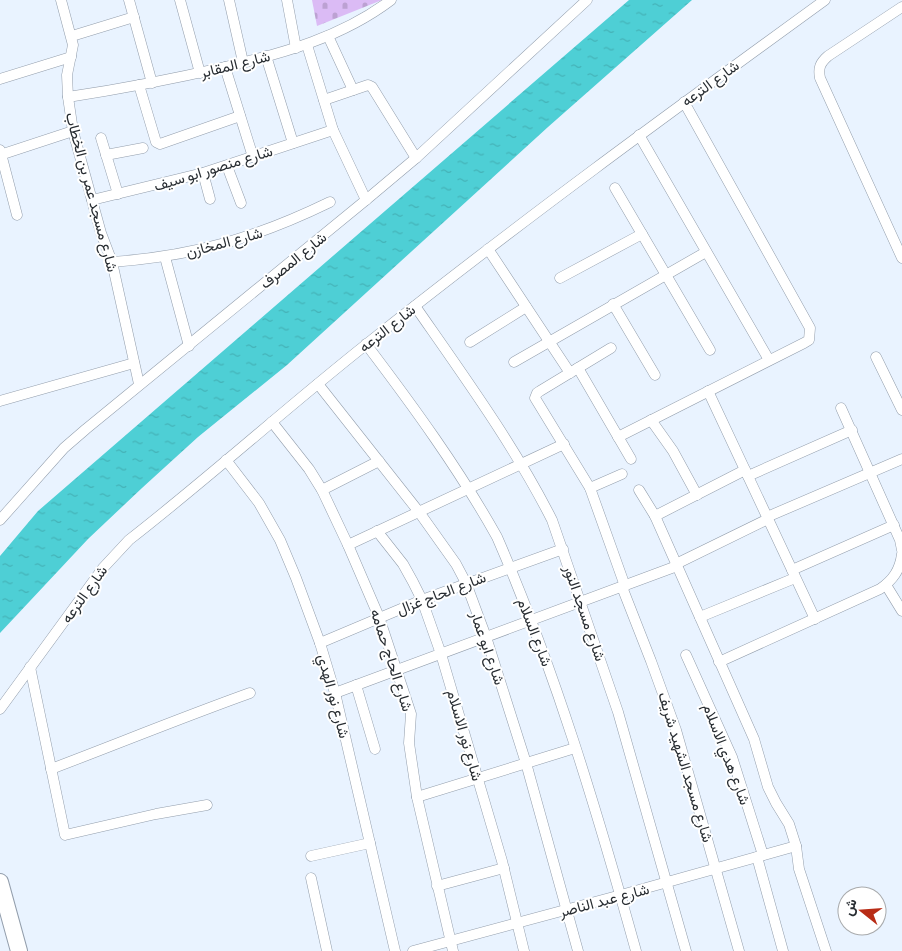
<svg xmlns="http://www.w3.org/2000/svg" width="902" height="951" font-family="'PT Sans Narrow',Vazirmatn,sans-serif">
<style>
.cemetery{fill:url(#cemetery-stones)}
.water{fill:url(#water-ripples)}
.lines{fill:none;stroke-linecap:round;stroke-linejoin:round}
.minor-casing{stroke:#939eac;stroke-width:11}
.trunk-casing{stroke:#939eac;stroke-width:18}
.minor{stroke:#fff;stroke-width:10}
.trunk{stroke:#fff;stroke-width:16}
.labels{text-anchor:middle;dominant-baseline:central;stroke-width:4;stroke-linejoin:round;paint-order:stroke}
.street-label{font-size:15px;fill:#282d32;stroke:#fff}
</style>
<defs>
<pattern id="cemetery-stones" width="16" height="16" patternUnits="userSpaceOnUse" patternTransform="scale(1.25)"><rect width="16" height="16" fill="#dbbbf5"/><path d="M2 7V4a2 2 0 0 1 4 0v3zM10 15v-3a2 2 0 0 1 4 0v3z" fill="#bca1d2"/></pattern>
<pattern id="water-ripples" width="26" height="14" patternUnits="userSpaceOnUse" patternTransform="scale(1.25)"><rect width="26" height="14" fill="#4ecfd5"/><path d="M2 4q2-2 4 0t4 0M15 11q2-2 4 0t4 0" fill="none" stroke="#44b2b7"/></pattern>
</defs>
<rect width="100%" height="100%" fill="#e9f3ff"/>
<path class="cemetery" d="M312 0H382L317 26Z"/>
<path class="water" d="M629 0H692L548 127 287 365 198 437 142 488 88 539 0 633V556L38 511Z"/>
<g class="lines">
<g class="minor-casing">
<g id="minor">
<path d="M61 0 73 45 67 75 68 97 73 131 101 233 112 262 139 384"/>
<path d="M129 0 152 83"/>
<path d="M180 0 200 73"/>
<path d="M229 0 243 62"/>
<path d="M287 0 296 48"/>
<path d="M902 7 828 56C820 63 818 68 820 78L902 258"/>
<path d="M72 36 134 17"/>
<path d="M328 36 353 90"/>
<path d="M307 45 333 130 366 200"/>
<path d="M266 56 293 143"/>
<path d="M225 67 253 157"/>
<path d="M0 79 71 57"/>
<path d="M139 85 156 142 160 144 240 116"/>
<path d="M68 97C121 89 173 79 225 67 284 53 342 37 391 0"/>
<path d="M324 100 368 85 372 87 416 158"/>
<path d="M639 135 769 360"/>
<path d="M101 138 118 194"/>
<path d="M0 150 17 215"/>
<path d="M0 155 73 131"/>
<path d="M106 155 143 148"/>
<path d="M227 166 241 203"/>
<path d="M203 173 210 199"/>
<path d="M615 188 710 350"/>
<path d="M92 200 203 173 333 130"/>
<path d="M488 249 570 373"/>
<path d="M165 257 189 346"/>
<path d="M112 262C194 256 256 238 330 202"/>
<path d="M560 278 642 234"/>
<path d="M613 304 655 375"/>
<path d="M415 306C463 375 514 445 552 520L618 712 686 951"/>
<path d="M470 342 526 307"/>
<path d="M366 344C413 406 459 469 497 537 555 670 597 811 636 951"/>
<path d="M611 348 540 391 537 393 535 398 590 488 625 586"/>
<path d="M876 357 902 410"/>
<path d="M514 362 706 252"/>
<path d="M578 368 631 459"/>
<path d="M318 384 419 512 456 564 466 583 486 637 526 763 578 951"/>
<path d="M708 391 815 619"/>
<path d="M0 401 134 363"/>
<path d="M841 408 900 540 902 550"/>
<path d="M651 420 673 451 697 495"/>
<path d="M272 422 309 469 322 490 348 545 379 617 411 714 409 743 417 797 453 951"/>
<path d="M618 437 804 343 809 340 810 328 684 102"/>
<path d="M226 460 259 503 280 540 296 578 320 643 335 693 395 951"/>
<path d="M748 476 852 430"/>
<path d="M590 488 622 474"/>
<path d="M322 490 379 461"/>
<path d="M639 490 655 516 754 739 768 787 776 803 789 824 796 846 799 869 826 951"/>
<path d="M655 516 745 470"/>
<path d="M767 517 902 459"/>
<path d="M0 520 64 448 86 429 366 200 416 158 587 0"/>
<path d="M377 531 403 564 413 582 422 600 441 654 502 861 524 951"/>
<path d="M348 545 564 444"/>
<path d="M676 564 768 519"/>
<path d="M792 570 894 525"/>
<path d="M886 585 902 611"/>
<path d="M622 587 651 661 676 730 739 951"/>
<path d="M700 617 795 578"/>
<path d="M320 643 422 600 563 549"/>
<path d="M686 655 732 757 763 855"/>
<path d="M719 662 880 589C893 580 900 570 902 554"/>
<path d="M30 667 65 835 156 814 207 805"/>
<path d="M356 685 375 749"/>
<path d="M335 693 677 566"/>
<path d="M0 709 103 568 129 540C210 477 287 407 368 343 517 224 671 112 825 0"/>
<path d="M51 769C117 744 183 717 250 693"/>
<path d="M417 797 575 748"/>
<path d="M311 856 370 843"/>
<path d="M757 857 783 951"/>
<path d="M311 878 327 951"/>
<path d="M437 886 504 868"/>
<path d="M413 951 621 895 796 846"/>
</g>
</g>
<g class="trunk-casing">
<path id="trunk" d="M0 882 19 951"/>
</g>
<use href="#minor" class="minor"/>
<use href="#trunk" class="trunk"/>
</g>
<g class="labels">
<g class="street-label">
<text transform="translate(235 64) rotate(-14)">شارع المقابر</text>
<text transform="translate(710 83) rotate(-36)">شارع الترعه</text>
<text transform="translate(213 168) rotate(-17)">شارع منصور ابو سيف</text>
<text transform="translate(92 192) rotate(75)">شارع مسجد عمر بن الخطاب</text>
<text transform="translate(224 242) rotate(-15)">شارع المخازن</text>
<text transform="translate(293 260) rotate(-39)">شارع المصرف</text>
<text transform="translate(387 328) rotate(-38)">شارع الترعه</text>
<text transform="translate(441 593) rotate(-21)">شارع الحاج غزال</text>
<text transform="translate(84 594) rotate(-54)">شارع الترعه</text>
<text transform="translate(585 613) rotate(71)">شارع مسجد النور</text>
<text transform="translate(535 632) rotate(69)">شارع السلام</text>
<text transform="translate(488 648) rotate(71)">شارع ابو عمار</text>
<text transform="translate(392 660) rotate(72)">شارع الحاج حمامه</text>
<text transform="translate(334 696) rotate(75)">شارع نور الهدي</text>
<text transform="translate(465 735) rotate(74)">شارع نور الاسلام</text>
<text transform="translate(727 754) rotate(69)">شارع هدي الاسلام</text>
<text transform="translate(686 767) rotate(73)">شارع مسجد الشهيد شريف</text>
<text transform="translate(604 900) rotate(-15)">شارع عبد الناصر</text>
</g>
</g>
<g transform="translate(862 911) rotate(287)"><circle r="24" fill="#ffffff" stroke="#a9abad"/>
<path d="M0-4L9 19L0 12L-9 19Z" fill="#b82c16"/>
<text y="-8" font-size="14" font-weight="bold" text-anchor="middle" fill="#282d32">ش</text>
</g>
</svg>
